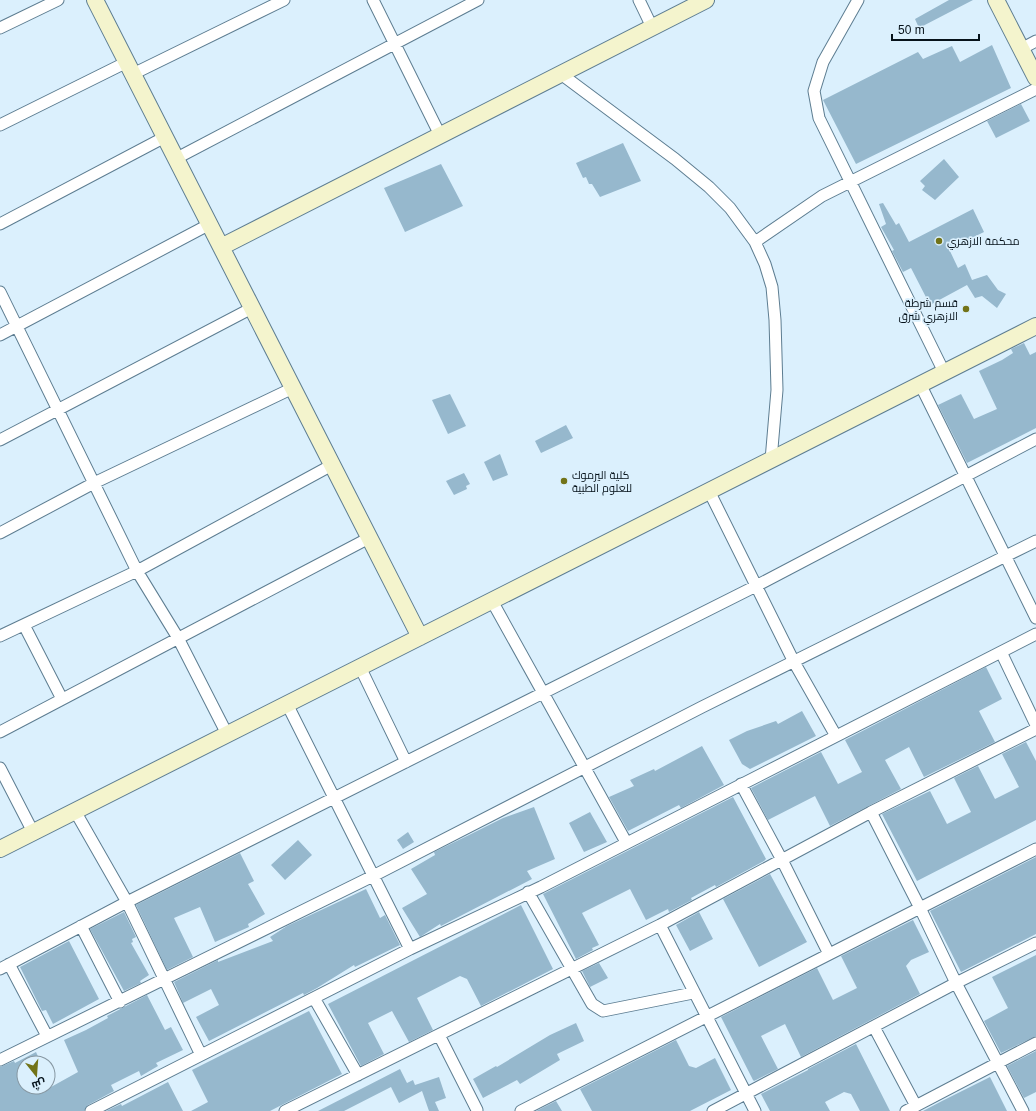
<svg xmlns="http://www.w3.org/2000/svg" width="1036" height="1111" font-family="Helvetica,Cairo,sans-serif">
<rect width="100%" height="100%" fill="#dbf0fd"/>
<path fill="#96b8cd" d="M 949,0 L 973,0 L 919,28 L 915,19 Z
M 992,45 L 1011,88 L 856,164 L 823,100 L 918,52 L 923,59 L 952,46 L 960,62 Z
M 1021,104 L 1030,121 L 996,138 L 987,121 Z
M 623,143 L 641,181 L 600,197 L 592,184 L 589,184 L 586,177 L 583,178 L 576,163 Z
M 944,159 L 959,177 L 935,200 L 922,190 L 925,186 L 920,181 Z
M 441,164 L 463,206 L 405,232 L 384,188 Z
M 883,203 L 896,225 L 899,223 L 909,242 L 973,209 L 984,232 L 949,249 L 958,268 L 965,264 L 972,280 L 987,275 L 998,290 L 1006,294 L 997,308 L 982,296 L 975,298 L 967,285 L 930,305 L 911,268 L 903,272 L 892,251 L 894,250 L 881,227 L 886,224 L 879,204 Z
M 1024,343 L 1030,355 L 1036,352 L 1036,428 L 967,463 L 938,405 L 961,394 L 974,419 L 997,409 L 979,371 L 1002,360 L 1013,353 L 1011,349 Z
M 450,394 L 466,426 L 448,434 L 432,400 Z
M 566,425 L 573,438 L 541,453 L 535,441 Z
M 500,454 L 508,475 L 493,481 L 484,462 Z
M 464,473 L 470,484 L 466,486 L 467,489 L 454,495 L 446,481 Z
M 986,667 L 1002,699 L 979,711 L 995,742 L 924,777 L 909,747 L 885,760 L 901,789 L 830,826 L 815,796 L 768,820 L 751,788 L 821,752 L 838,784 L 862,772 L 845,740 Z
M 802,711 L 816,736 L 750,769 L 742,764 L 729,740 L 747,731 L 776,721 L 778,724 Z
M 1026,742 L 1036,761 L 1036,820 L 917,881 L 882,814 L 930,791 L 947,824 L 971,812 L 954,778 L 978,766 L 995,799 L 1019,787 L 1002,754 Z
M 702,746 L 724,785 L 681,808 L 679,805 L 628,831 L 609,797 L 634,786 L 630,780 L 654,769 L 655,771 Z
M 733,797 L 766,859 L 764,861 L 716,887 L 715,885 L 691,898 L 692,900 L 669,912 L 668,909 L 646,920 L 630,889 L 582,913 L 599,945 L 592,948 L 593,950 L 576,959 L 543,894 Z
M 534,807 L 555,859 L 527,871 L 532,879 L 441,926 L 440,924 L 420,937 L 402,908 L 427,894 L 411,869 L 435,855 L 434,852 L 467,836 L 503,818 Z
M 590,812 L 607,842 L 584,852 L 569,823 Z
M 408,832 L 414,842 L 403,849 L 397,840 Z
M 298,840 L 312,855 L 285,880 L 271,865 Z
M 240,853 L 254,881 L 248,884 L 265,914 L 248,924 L 249,927 L 215,942 L 200,907 L 174,918 L 193,957 L 167,970 L 136,905 Z
M 1036,857 L 1036,934 L 961,972 L 930,911 Z
M 770,874 L 807,942 L 759,967 L 723,899 Z
M 366,889 L 380,918 L 385,915 L 400,945 L 355,967 L 354,965 L 317,988 L 304,995 L 303,993 L 209,1041 L 196,1017 L 219,1005 L 211,989 L 183,1003 L 174,982 L 218,960 L 218,962 L 273,941 L 270,937 L 287,926 Z
M 521,905 L 553,969 L 481,1006 L 467,979 L 460,976 L 417,998 L 433,1030 L 409,1042 L 392,1011 L 368,1023 L 384,1054 L 361,1066 L 328,1004 Z
M 124,912 L 136,937 L 132,939 L 133,942 L 131,943 L 149,975 L 140,981 L 141,983 L 124,991 L 90,929 Z
M 699,912 L 713,939 L 690,951 L 676,925 Z
M 913,920 L 929,952 L 911,960 L 906,966 L 920,994 L 801,1057 L 785,1024 L 761,1036 L 778,1069 L 754,1081 L 753,1080 L 721,1017 L 817,968 L 833,1000 L 857,988 L 841,956 Z
M 69,941 L 99,999 L 53,1024 L 46,1010 L 42,1011 L 20,967 Z
M 1036,955 L 1036,1036 L 1001,1053 L 984,1021 L 1008,1008 L 992,977 Z
M 599,963 L 608,978 L 590,987 L 582,971 Z
M 147,995 L 165,1030 L 171,1027 L 183,1050 L 156,1063 L 158,1066 L 141,1076 L 139,1071 L 111,1085 L 114,1091 L 88,1105 L 84,1111 L 0,1111 L 0,1067 L 14,1061 L 15,1063 L 36,1052 L 41,1063 L 24,1063 L 24,1087 L 51,1087 L 78,1072 L 64,1040 L 86,1030 L 108,1018 L 107,1016 Z
M 309,1011 L 342,1074 L 270,1111 L 191,1111 L 208,1102 L 192,1070 Z
M 576,1023 L 584,1041 L 557,1054 L 560,1060 L 520,1084 L 517,1080 L 483,1098 L 473,1079 L 496,1066 L 497,1067 L 550,1035 Z
M 676,1040 L 689,1066 L 696,1068 L 715,1058 L 731,1090 L 690,1111 L 592,1111 L 580,1089 Z
M 856,1044 L 890,1111 L 860,1111 L 851,1094 L 844,1092 L 825,1102 L 830,1111 L 770,1111 L 761,1094 L 808,1070 L 808,1069 Z
M 1036,1051 L 1036,1092 L 1024,1098 L 1007,1066 Z
M 400,1069 L 407,1083 L 413,1080 L 415,1085 L 439,1077 L 446,1098 L 435,1102 L 439,1111 L 429,1111 L 422,1091 L 399,1103 L 391,1087 L 344,1111 L 318,1111 Z
M 990,1077 L 1007,1111 L 923,1111 L 942,1101 Z
M 168,1082 L 183,1111 L 106,1111 L 121,1104 L 122,1106 Z
M 556,1101 L 562,1111 L 536,1111 Z"/>
<g fill="none" stroke-linecap="round" stroke-linejoin="round">
<defs>
<path id="street" d="M 373,0 L 440,135
M 639,0 L 652,27
M 858,0 L 823,62 L 814,91 L 819,118 L 944,372
M 0,28 L 58,0
M 1021,49 L 1036,41
M 133,74 L 284,0
M 561,74 L 675,159 L 709,187 L 730,208 L 755,242 L 765,264 L 772,287 L 775,320 L 777,390 L 771,460
M 0,125 L 127,62
M 177,158 L 478,0
M 0,224 L 165,137
M 755,242 L 822,196 L 1036,89
M 0,292 L 137,571 L 178,638 L 227,734
M 0,335 L 210,224
M 920,384 L 1036,618
M 0,440 L 252,308
M 709,491 L 794,662 L 836,736
M 0,533 L 94,483 L 293,388
M 492,601 L 626,842
M 24,625 L 62,699
M 0,636 L 137,571 L 332,465
M 1001,652 L 1036,725
M 360,667 L 406,762
M 287,704 L 410,949
M 0,732 L 369,538
M 0,768 L 33,832
M 741,784 L 782,860 L 829,954
M 75,811 L 127,902 L 201,1055
M 871,812 L 920,908 L 956,983 L 1023,1111
M 528,892 L 592,1004 L 603,1011 L 693,993
M 660,925 L 755,1111
M 81,926 L 120,1002
M 9,964 L 47,1036
M 0,969 L 127,902 L 756,586 L 1036,439
M 314,998 L 358,1075
M 874,1027 L 916,1106
M 439,1035 L 477,1110
M 0,1060 L 373,876 L 702,707 L 1036,541
M 91,1111 L 410,949 L 541,887 L 1036,634
M 285,1111 L 660,925 L 871,812 L 1036,729
M 521,1111 L 1036,849
M 713,1111 L 956,983 L 1036,943
M 906,1111 L 1036,1043"/>
<path id="secondary" d="M 95,0 L 420,637
M 996,0 L 1036,78
M 221,247 L 706,0
M 0,849 L 1036,326"/>
</defs>
<use href="#street" stroke="#5d7d91" stroke-width="13"/>
<use href="#secondary" stroke="#5d7d91" stroke-width="18"/>
<use href="#street" stroke="#fff" stroke-width="11"/>
<use href="#secondary" stroke="#f4f4cd" stroke-width="16"/>
</g>
<g fill="#727318" stroke="#dbf0fd" stroke-width="1.5">
<circle cx="939" cy="241" r="4"/>
<circle cx="966" cy="309" r="4"/>
<circle cx="564" cy="481" r="4"/>
</g>
<g text-anchor="middle" stroke-width="3.5" stroke-linejoin="round" paint-order="stroke">
<g font-size="11" fill="#06121a" stroke="#dbf0fd" text-anchor="start">
<text x="947" y="245">محكمة الازهري</text>
<text x="958" y="307" text-anchor="end">قسم شرطة<tspan x="958" dy="13">الازهري شرق</tspan></text>
<text x="572" y="479">كلية اليرموك<tspan x="572" dy="13">للعلوم الطبية</tspan></text>
</g>
</g>
<g transform="translate(36 1075) rotate(163)"><circle r="19" fill="#dbf0fd" stroke="#8697a2"/>
<path d="M0-3L7 15L0 10L-7 15Z" fill="#727318"/>
<text y="-6" font-size="11" font-weight="bold" text-anchor="middle" fill="#06121a">ش</text>
</g>
<path d="M892 34v6h87v-6" fill="none" stroke="#06121a" stroke-width="2"/>
<text x="898" y="34" font-size="12" fill="#06121a" stroke="#dbf0fd" stroke-width="3" paint-order="stroke">50 m</text>
</svg>
